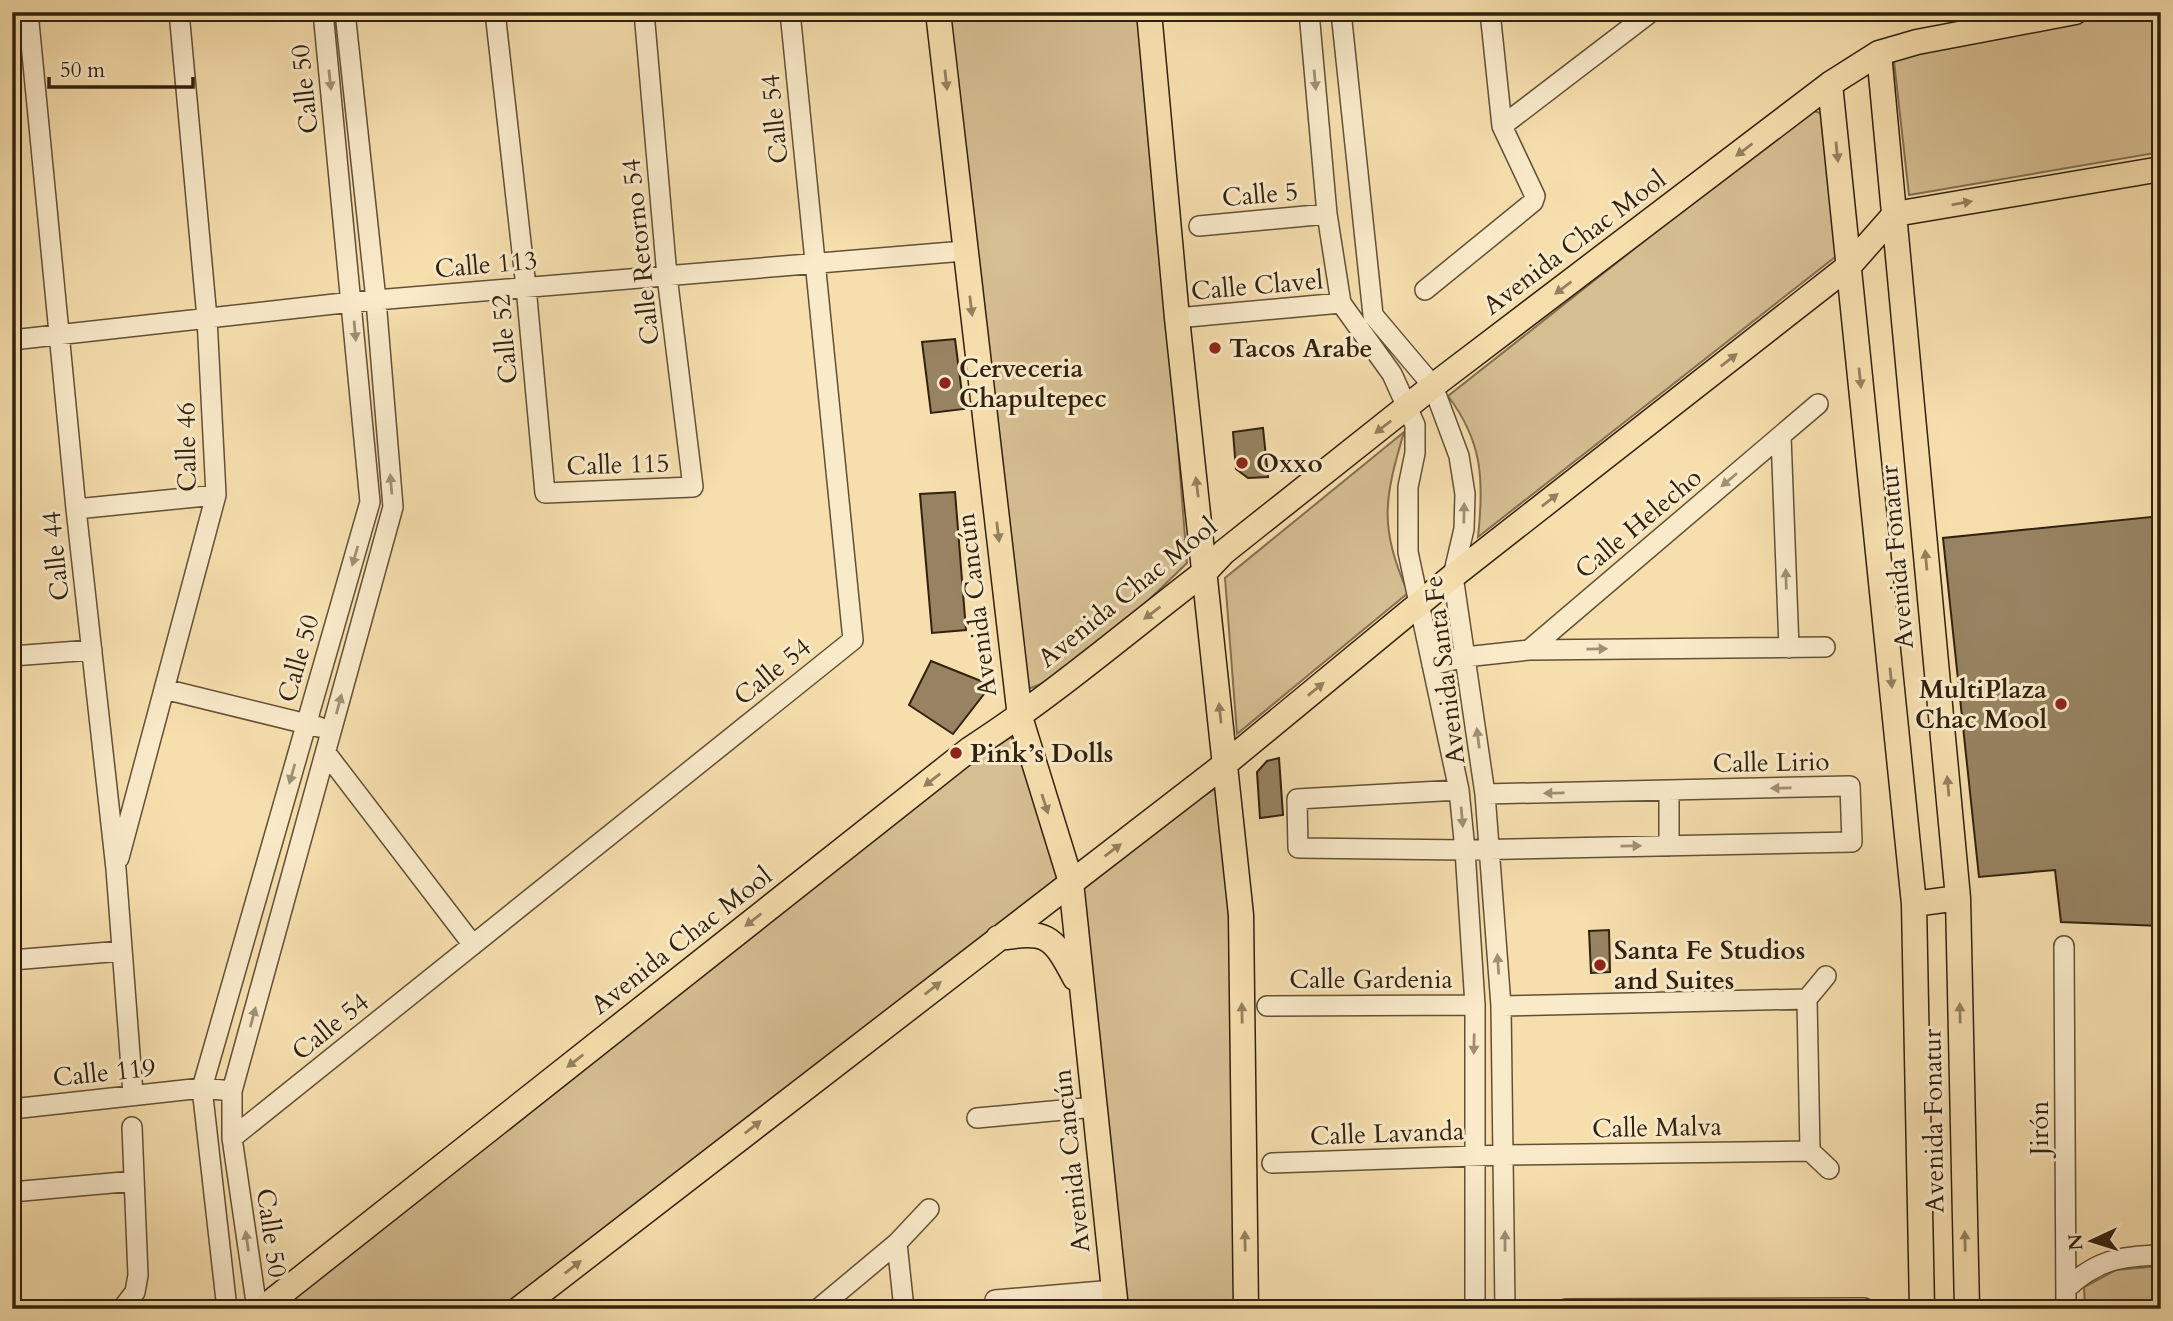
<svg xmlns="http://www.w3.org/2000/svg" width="2173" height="1321" font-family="Cardo,serif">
<rect width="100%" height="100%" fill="#f6dead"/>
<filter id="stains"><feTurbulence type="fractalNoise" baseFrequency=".00286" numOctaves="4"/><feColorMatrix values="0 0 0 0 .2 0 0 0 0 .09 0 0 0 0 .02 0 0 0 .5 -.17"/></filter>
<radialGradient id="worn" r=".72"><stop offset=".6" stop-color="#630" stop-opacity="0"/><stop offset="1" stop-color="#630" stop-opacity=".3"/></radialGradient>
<path fill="#d5be92" stroke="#837050" stroke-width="2" d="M 950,12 L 1144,12 L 1187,563 L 1075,671 L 1028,689 Z
M 2161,13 L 2161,152 L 1909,195 L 1894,61 L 1921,52 L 2107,15 Z
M 1810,110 L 1824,114 L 1839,254 L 1478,537 C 1484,481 1483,442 1448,396 Z
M 1404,432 C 1384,500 1379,526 1408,593 L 1237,734 L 1225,578 Z
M 1009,734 L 1038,782 L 1062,879 L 517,1309 L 261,1309 Z
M 1215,789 L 1242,1005 L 1246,1309 L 1116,1309 L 1079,884 L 1112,851 Z
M 2161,1266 L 2161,1309 L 2085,1309 L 2084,1287 L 2116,1270 Z"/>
<path fill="#978361" stroke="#31210e" stroke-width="2" d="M 955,339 L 964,409 L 931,413 L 922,342 Z
M 1263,428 L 1268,477 L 1248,478 L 1236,469 L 1233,432 Z
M 955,492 L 966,630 L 932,633 L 920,494 Z
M 2161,516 L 2161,926 L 2061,922 L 2055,870 L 1979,877 L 1943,538 Z
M 931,661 L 991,685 L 953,734 L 909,705 Z
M 1279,758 L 1283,815 L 1260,818 L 1257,772 L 1267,761 Z
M 1609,930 L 1610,972 L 1591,973 L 1589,931 Z"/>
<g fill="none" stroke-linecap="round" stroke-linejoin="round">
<defs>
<path id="minor" d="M 28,12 L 76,509 L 116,869 L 133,1094
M 495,12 L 526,287 L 545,493 L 693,487 L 667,276 L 644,12
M 1309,12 L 1327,214 L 1341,303 L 1392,374 L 1415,425 L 1415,453 L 1408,487 L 1408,552 L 1459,790 L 1465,850 L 1475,1005 L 1475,1309
M 1341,12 L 1373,315 L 1433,386 L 1459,456 L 1465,494 L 1464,529 L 1453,576 L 1485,794 L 1501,1006 L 1505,1309
M 1502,126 L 1651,12
M 1199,226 L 1327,214
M 1425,290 L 1533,202 L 1535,196 L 1502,126 L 1490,12
M 1177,318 L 1341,303
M 12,340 L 352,302 L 964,251
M 1781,436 L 1789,648
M 76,509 L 216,495
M 1529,650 L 1818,404
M 12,656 L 92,650
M 1432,665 L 1465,657 L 1529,650 L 1825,647
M 164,689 L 319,727
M 326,753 L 473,945
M 1459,790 L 1297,799 L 1298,848 L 1465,850 L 1852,842 L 1850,786 L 1485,794
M 1669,790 L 1669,846
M 119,858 L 216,495 L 207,318 L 179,12
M 2064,946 L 2066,1309
M 12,960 L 122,951
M 1826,976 L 1807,999 L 1810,1151 L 1829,1169
M 1267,1006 L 1475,1005
M 1501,1006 L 1807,999
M 12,1109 L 202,1088 L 232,1091
M 977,1118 L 1095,1107
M 232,1138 L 853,640 L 790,12
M 1272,1163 L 1504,1155 L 1810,1151
M 12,1192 L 134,1181
M 897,1243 L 904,1309
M 2067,1288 C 2097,1260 2120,1256 2161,1255
M 995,1300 L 1114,1290
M 122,1309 L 135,1292 L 138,1275 L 132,1127
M 227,1309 L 202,1088 L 370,502 L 323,12
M 257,1309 L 232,1138 L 232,1091 L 393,507 L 376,300 L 345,12
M 818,1309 L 897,1243 L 929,1209
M 1566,1309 L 1864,1308"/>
<path id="major" d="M 938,12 L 1020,717 L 1071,882 L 1116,1309
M 1149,12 L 1177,318 L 1241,915 L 1246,1309
M 1879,53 L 1958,898 L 1967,1309
M 1830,84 L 1914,904 L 1922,1309
M 1914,904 L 1958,898
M 998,938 C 1047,931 1052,934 1075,978
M 262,1309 L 970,749 C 1051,697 1129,630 1206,571 L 1224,552 L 1433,386 L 1830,84 L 1879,53 L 1917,42 L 2075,12
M 519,1309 L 1225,764 L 1453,576 L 1849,266 L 1895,214 L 2161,169"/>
</defs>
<use href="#minor" stroke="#625036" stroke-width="22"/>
<use href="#major" stroke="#31210e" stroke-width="27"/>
<use href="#minor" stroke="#f9eaca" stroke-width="19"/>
<use href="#major" stroke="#f6dead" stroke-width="24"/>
</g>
<defs><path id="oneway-solid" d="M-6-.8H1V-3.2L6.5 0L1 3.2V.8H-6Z" transform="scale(1.75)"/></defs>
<g fill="#9f9075">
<use href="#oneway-solid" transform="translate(330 80) rotate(84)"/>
<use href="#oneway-solid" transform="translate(1315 80) rotate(85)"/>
<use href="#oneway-solid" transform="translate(355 331) rotate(85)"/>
<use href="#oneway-solid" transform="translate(1729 480) rotate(140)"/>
<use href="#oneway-solid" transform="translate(391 484) rotate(-95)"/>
<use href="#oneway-solid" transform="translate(1464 513) rotate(-89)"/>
<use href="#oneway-solid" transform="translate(355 556) rotate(106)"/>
<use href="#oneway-solid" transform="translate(1786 579) rotate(-92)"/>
<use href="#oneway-solid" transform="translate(1597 649) rotate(-1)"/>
<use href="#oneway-solid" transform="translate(339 704) rotate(-75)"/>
<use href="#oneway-solid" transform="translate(1478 738) rotate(-97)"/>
<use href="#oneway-solid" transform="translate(292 774) rotate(106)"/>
<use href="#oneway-solid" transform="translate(1781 788) rotate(179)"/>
<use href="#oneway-solid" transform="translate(1554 793) rotate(179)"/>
<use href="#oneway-solid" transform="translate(1462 817) rotate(85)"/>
<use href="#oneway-solid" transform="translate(1631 846) rotate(-1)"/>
<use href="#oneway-solid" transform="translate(1498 964) rotate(-94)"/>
<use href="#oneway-solid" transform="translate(253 1017) rotate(-75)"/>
<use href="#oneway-solid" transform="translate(1474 1044) rotate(91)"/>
<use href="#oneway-solid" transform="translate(247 1241) rotate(-98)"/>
<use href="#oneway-solid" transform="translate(1505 1241) rotate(-90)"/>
</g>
<g fill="#94805e">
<use href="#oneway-solid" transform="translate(946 80) rotate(84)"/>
<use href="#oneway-solid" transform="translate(1744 150) rotate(143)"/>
<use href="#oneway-solid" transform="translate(1837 152) rotate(84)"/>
<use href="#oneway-solid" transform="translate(1962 203) rotate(-10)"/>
<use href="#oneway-solid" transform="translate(1563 288) rotate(143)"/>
<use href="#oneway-solid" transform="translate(971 306) rotate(83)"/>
<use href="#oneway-solid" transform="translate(1729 360) rotate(-38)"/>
<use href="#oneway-solid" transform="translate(1860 378) rotate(84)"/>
<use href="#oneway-solid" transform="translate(1383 427) rotate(142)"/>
<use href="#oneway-solid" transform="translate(1197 487) rotate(-97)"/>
<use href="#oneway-solid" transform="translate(1550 500) rotate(-38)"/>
<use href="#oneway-solid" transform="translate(998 532) rotate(83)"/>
<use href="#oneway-solid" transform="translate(1926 560) rotate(-95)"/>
<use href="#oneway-solid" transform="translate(1152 613) rotate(143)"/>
<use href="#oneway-solid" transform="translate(1891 678) rotate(84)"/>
<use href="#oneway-solid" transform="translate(1316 689) rotate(-39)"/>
<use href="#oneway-solid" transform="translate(1220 713) rotate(-96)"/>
<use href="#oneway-solid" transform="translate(932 780) rotate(142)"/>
<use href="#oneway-solid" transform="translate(1948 786) rotate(-95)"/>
<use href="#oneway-solid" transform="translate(1045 804) rotate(72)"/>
<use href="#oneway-solid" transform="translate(1113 850) rotate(-37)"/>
<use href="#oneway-solid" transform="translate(753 920) rotate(142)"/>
<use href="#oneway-solid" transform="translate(933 988) rotate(-38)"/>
<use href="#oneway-solid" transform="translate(1242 1013) rotate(-91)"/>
<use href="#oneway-solid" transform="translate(1960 1013) rotate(-91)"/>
<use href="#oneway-solid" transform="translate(575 1061) rotate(142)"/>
<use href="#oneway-solid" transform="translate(753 1127) rotate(-38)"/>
<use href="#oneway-solid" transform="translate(1245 1241) rotate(-91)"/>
<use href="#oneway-solid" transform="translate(1965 1241) rotate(-91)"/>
<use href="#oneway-solid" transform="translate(573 1267) rotate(-38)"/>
</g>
<g fill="#8f2418" stroke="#f9eaca" stroke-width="2.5">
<circle cx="1215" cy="348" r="7"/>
<circle cx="945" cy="383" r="7"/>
<circle cx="1242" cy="463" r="7"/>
<circle cx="2061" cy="704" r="7"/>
<circle cx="956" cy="753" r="7"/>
<circle cx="1600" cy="965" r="7"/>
</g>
<g text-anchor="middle" stroke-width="6" stroke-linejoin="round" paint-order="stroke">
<g font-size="26" fill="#31210e" stroke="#f9eaca">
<text transform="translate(304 89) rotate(-96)" y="9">Calle 50</text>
<text transform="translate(774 119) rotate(-96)" y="9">Calle 54</text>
<text transform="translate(1260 194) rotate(-5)" y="9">Calle 5</text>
<text transform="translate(1574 242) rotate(-37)" y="9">Avenida Chac Mool</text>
<text transform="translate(640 252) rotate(-96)" y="9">Calle Retorno 54</text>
<text transform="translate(486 264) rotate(-5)" y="9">Calle 113</text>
<text transform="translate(1257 285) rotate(-5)" y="9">Calle Clavel</text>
<text transform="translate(504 339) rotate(-95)" y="9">Calle 52</text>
<text transform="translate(186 447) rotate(-91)" y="9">Calle 46</text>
<text transform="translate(618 464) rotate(-2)" y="9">Calle 115</text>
<text transform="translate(1638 523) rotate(-40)" y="9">Calle Helecho</text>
<text transform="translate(55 556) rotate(-96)" y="9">Calle 44</text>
<text transform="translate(1896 557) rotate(-95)" y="9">Avenida Fonatur</text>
<text transform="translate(1127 592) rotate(-39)" y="9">Avenida Chac Mool</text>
<text transform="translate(976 605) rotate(-97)" y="9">Avenida Cancún</text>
<text transform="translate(298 658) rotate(-74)" y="9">Calle 50</text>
<text transform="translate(1444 670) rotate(-97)" y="9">Avenida Santa Fe</text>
<text transform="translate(772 671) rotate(-39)" y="9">Calle 54</text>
<text transform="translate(1771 762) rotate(-1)" y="9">Calle Lirio</text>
<text transform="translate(681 940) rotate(-38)" y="9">Avenida Chac Mool</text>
<text x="1371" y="988">Calle Gardenia</text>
<text transform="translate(330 1026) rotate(-39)" y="9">Calle 54</text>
<text transform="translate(104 1072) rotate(-6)" y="9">Calle 119</text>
<text transform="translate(1933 1121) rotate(-91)" y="9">Avenida Fonatur</text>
<text transform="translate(1657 1127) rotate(-1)" y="9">Calle Malva</text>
<text transform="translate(2039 1128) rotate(-90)" y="9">Jirón</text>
<text transform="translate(1387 1133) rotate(-2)" y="9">Calle Lavanda</text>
<text transform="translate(1071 1161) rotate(-96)" y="9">Avenida Cancún</text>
<text transform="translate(272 1233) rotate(82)" y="9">Calle 50</text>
</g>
<g font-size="26" font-weight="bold" fill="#31210e" stroke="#f9eaca" text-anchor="start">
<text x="1229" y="357">Tacos Arabe</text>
<text x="959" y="377">Cerveceria<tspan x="959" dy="30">Chapultepec</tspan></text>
<text x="1256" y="472">Oxxo</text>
<text x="2047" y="698" text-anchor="end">MultiPlaza<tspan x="2047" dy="30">Chac Mool</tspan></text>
<text x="970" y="762">Pink’s Dolls</text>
<text x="1614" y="959">Santa Fe Studios<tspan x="1614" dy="30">and Suites</tspan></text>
</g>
</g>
<rect width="2173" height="1321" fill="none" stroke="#f6dead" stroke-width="42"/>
<rect x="14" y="14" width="2145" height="1293" fill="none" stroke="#31210e" stroke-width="3.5"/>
<rect x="21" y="21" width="2131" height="1279" fill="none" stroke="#31210e" stroke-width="2"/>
<g transform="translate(2092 1241) rotate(266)" stroke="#f9eaca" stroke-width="5" paint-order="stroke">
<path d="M0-5L12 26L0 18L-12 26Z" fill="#31210e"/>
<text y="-10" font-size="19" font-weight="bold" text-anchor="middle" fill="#31210e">N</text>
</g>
<path d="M49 77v10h144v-10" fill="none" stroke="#31210e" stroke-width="3.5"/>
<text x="60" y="77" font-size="21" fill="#31210e" stroke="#f9eaca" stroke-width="5" paint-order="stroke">50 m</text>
<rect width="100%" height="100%" filter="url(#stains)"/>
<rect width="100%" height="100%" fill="url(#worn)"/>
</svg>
